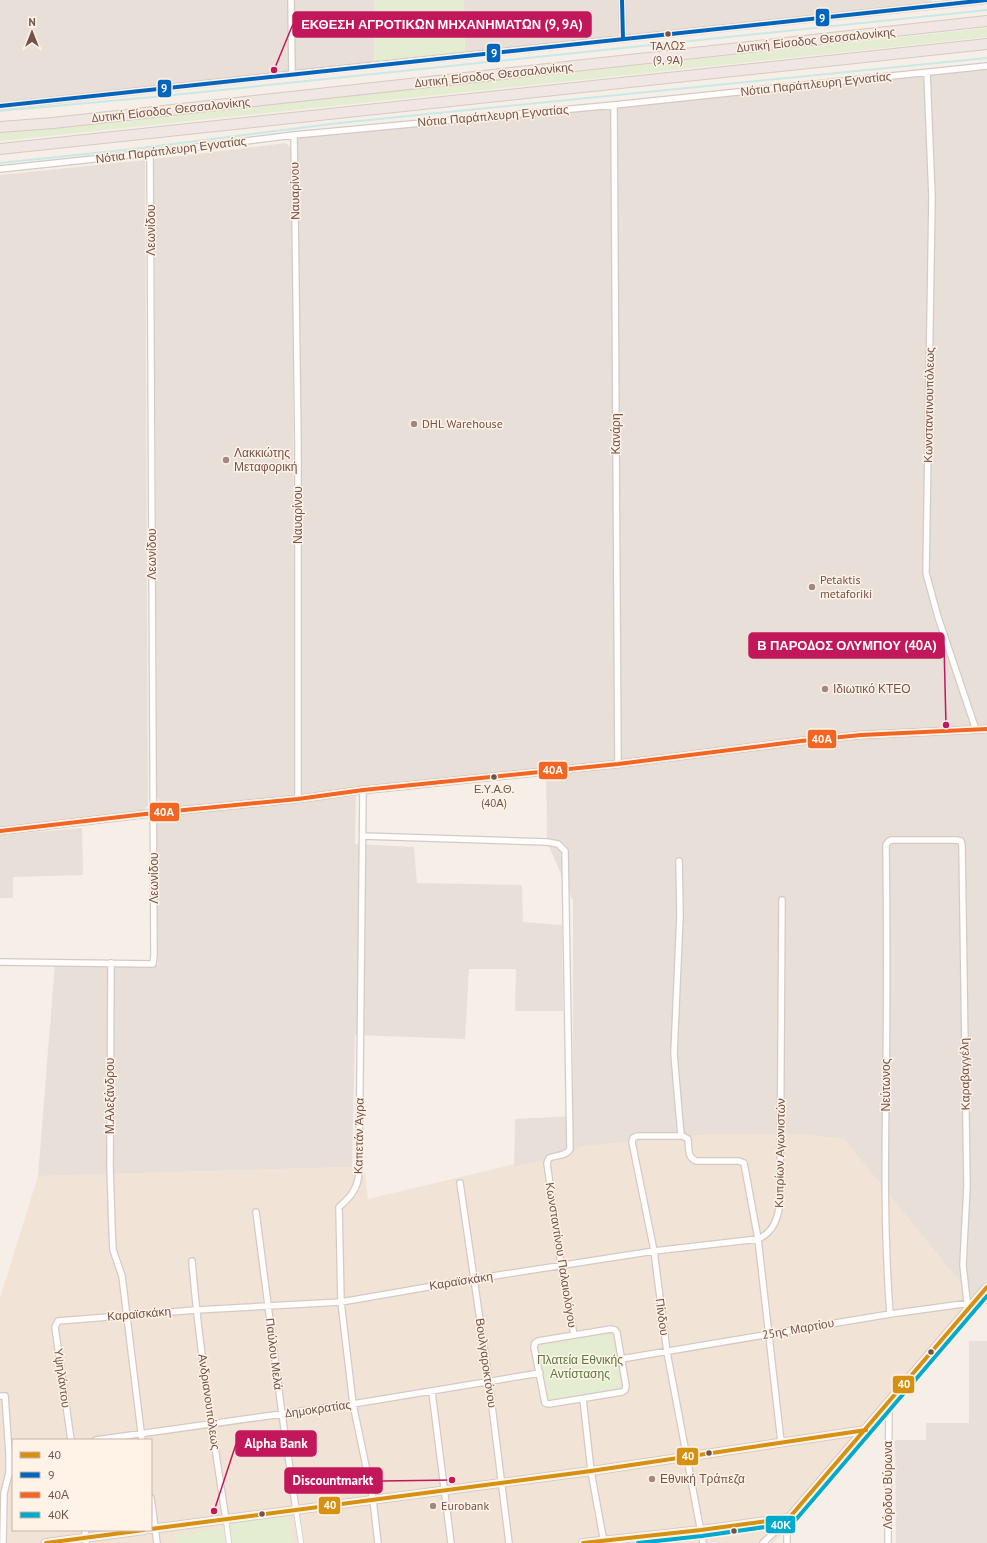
<svg xmlns="http://www.w3.org/2000/svg" width="987" height="1543" font-family="'PT Sans',sans-serif">
<rect width="100%" height="100%" fill="#f6efe7"/>
<path fill="#f2e3d7" fill-rule="evenodd" d="M 715,1134 L 798,1134 L 844,1139 L 973,1298 L 789,1513 L 782,1535 L 773,1543 L 0,1543 L 0,1298 L 38,1176 L 352,1167 L 365,1172 L 368,1199 L 519,1163 L 570,1154 L 576,1149 L 584,1146 ZM 13,1440 L 151,1440 L 151,1530 L 13,1530 Z"/>
<path fill="#e9dfd9" d="M 0,0 L 374,0 L 374,63 L 0,102 Z
M 464,0 L 932,0 L 932,4 L 465,53 Z
M 987,66 L 987,1280 L 973,1298 L 844,1139 L 798,1134 L 715,1134 L 584,1146 L 576,1149 L 570,1154 L 514,1167 L 515,1119 L 573,1116 L 573,901 L 547,842 L 546,773 L 912,733 L 861,735 L 298,799 L 294,135 Z
M 286,143 L 292,149 L 295,795 L 291,798 L 169,809 L 163,806 L 157,797 L 154,161 L 155,159 Z
M 145,160 L 148,805 L 145,809 L 140,812 L 0,827 L 0,175 Z
M 356,796 L 355,844 L 414,847 L 417,883 L 522,885 L 523,922 L 562,925 L 563,1011 L 515,1011 L 516,969 L 469,969 L 465,1039 L 355,1035 L 352,1167 L 38,1176 L 55,963 L 158,965 L 156,817 Z
M 82,828 L 83,875 L 13,877 L 13,898 L 0,898 L 0,835 Z
M 969,1341 L 987,1341 L 987,1543 L 896,1543 L 895,1440 L 926,1440 L 926,1423 L 969,1423 Z"/>
<path fill="#e4ecd2" d="M 374,0 L 464,0 L 465,53 L 374,63 Z
M 987,28 L 987,37 L 0,141 L 0,133 Z
M 611,1333 L 621,1388 L 548,1400 L 539,1346 Z
M 287,1512 L 293,1543 L 176,1543 L 175,1534 L 223,1528 L 229,1521 Z"/>
<g fill="none" stroke-linecap="round" stroke-linejoin="round">
<path stroke="#c9e8e6" stroke-width="2" d="M 0,111 L 164,96 L 987,10
M 0,163 L 133,149 L 339,123 L 987,58"/>
<defs>
<path id="pedestrian" d="M 296,1510 L 301,1543
M 226,1520 L 229,1543"/>
<path id="minor" d="M 291,0 L 292,74
M 622,0 L 623,39
M 927,73 L 932,197 L 926,573 L 938,617 L 976,730
M 614,105 L 618,764
M 0,106 L 292,74 L 987,0
M 294,135 L 298,444 L 298,799
M 0,169 L 150,153 L 294,135 L 614,105 L 987,66
M 363,790 L 359,1172 C 358,1188 351,1197 339,1207 L 341,1302 L 353,1404 L 373,1500 L 378,1543
M 363,836 L 547,842 L 558,844 L 565,851 L 570,1149 C 567,1156 556,1155 549,1158 L 547,1163 L 561,1265 L 574,1335
M 679,861 L 680,915 L 674,1054 L 681,1136
M 0,962 L 153,964 L 154,955 L 150,153
M 111,963 L 110,1166 L 112,1229 L 113,1250 L 122,1276 L 142,1440
M 460,1183 L 489,1382 L 509,1543
M 256,1212 L 282,1414 L 296,1510
M 192,1261 C 199,1348 213,1434 226,1520
M 981,1294 L 987,1300
M 890,1314 C 884,1236 885,1159 886,1081 C 887,1003 887,924 886,845 L 888,842 L 891,840 L 956,840 L 961,841 L 962,845 L 967,1186 L 963,1265 L 968,1311
M 611,1329 L 615,1330 L 617,1333 L 626,1386 L 625,1390 L 622,1392 L 549,1404 L 545,1403 L 534,1347 L 535,1343 L 538,1341 Z
M 621,1359 L 890,1314 L 970,1303
M 432,1392 L 451,1543
M 0,1396 L 5,1396 L 9,1453 L 9,1473 L 4,1493 L 3,1543
M 583,1399 L 591,1471 L 604,1543
M 71,1440 L 55,1327 L 58,1321 L 196,1310 L 341,1302 L 474,1279 L 654,1251 L 758,1239 L 744,1163 L 739,1161 L 696,1161 C 687,1157 689,1148 688,1139 L 683,1136 L 637,1136 L 633,1138 L 632,1142 L 654,1251 L 667,1352 L 703,1543
M 96,1440 L 353,1404 L 540,1373
M 781,1442 L 758,1239 C 774,1232 778,1218 780,1202 L 782,900
M 151,1498 L 157,1543
M 85,1530 L 86,1543
M 763,1543 L 789,1518
M 787,1543 L 787,1520
M 888,1543 L 889,1403"/>
<path id="tertiary" d="M 0,831 L 154,813 L 298,799 L 363,790 L 618,764 L 801,741 L 861,735 L 987,729"/>
<path id="secondary" d="M 151,1529 L 591,1471 L 866,1430
M 46,1543 L 144,1530
M 583,1543 L 701,1530 L 789,1518 L 987,1287"/>
<path id="motorway" d="M 0,127 L 53,123 L 987,21
M 0,149 L 987,44"/>
</defs>
<use href="#pedestrian" stroke="#d4cac5" stroke-width="6"/>
<use href="#minor" stroke="#d4cac5" stroke-width="8"/>
<use href="#tertiary" stroke="#d4cac5" stroke-width="9"/>
<use href="#secondary" stroke="#d5cac4" stroke-width="10"/>
<use href="#motorway" stroke="#d5cac4" stroke-width="12"/>
<use href="#pedestrian" stroke="#fefdfb" stroke-width="4.5"/>
<use href="#minor" stroke="#fefdfb" stroke-width="5.5"/>
<use href="#tertiary" stroke="#fefdfb" stroke-width="7"/>
<use href="#secondary" stroke="#fefdfb" stroke-width="8"/>
<use href="#motorway" stroke="#f0e6e3" stroke-width="10"/>
<defs>
<path id="bus-1" d="M 151,1529 L 591,1471 L 866,1430
M 46,1543 L 144,1530
M 583,1543 L 701,1530 L 789,1518 L 987,1287"/>
<path id="bus-2" d="M 622,0 L 623,39
M 0,106 L 987,0"/>
<path id="bus-3" d="M 0,831 L 154,813 L 298,799 L 363,790 L 618,764 L 801,741 L 861,735 L 987,729"/>
<path id="bus-4" d="M 638,1543 L 702,1536 L 793,1523 L 987,1296"/>
</defs>
<use href="#bus-1" stroke="#fff3e8" stroke-width="7"/>
<use href="#bus-2" stroke="#fff3e8" stroke-width="7"/>
<use href="#bus-3" stroke="#fff3e8" stroke-width="7"/>
<use href="#bus-4" stroke="#fff3e8" stroke-width="7"/>
<use href="#bus-1" stroke="#d69112" stroke-width="4"/>
<use href="#bus-2" stroke="#0065bd" stroke-width="4"/>
<use href="#bus-3" stroke="#f26522" stroke-width="4"/>
<use href="#bus-4" stroke="#00a9ce" stroke-width="4"/>
</g>
<g fill="#745248" stroke="#fff3e8" stroke-width="1.5">
<circle cx="668" cy="34" r="3.5"/>
<circle cx="494" cy="777" r="3.5"/>
<circle cx="931" cy="1352" r="3.5"/>
<circle cx="709" cy="1453" r="3.5"/>
<circle cx="262" cy="1514" r="3.5"/>
<circle cx="734" cy="1531" r="3.5"/>
</g>
<g fill="#a28980" stroke="#fff3e8" stroke-width="1.5">
<circle cx="414" cy="424" r="4"/>
<circle cx="226" cy="460" r="4"/>
<circle cx="812" cy="587" r="4"/>
<circle cx="825" cy="689" r="4"/>
<circle cx="652" cy="1479" r="4"/>
<circle cx="433" cy="1506" r="4"/>
</g>
<g text-anchor="middle" stroke-width="3" stroke-linejoin="round" paint-order="stroke">
<g font-size="11" fill="#745248" stroke="#fff3e8">
<text x="668" y="50">ΤΑΛΩΣ<tspan x="668" dy="14">(9, 9Α)</tspan></text>
<text x="494" y="793">Ε.Υ.Α.Θ.<tspan x="494" dy="14">(40Α)</tspan></text>
</g>
<g font-size="12" fill="#745248" stroke="#fff3e8">
<text transform="translate(816 40) rotate(-6)" y="4">Δυτική Είσοδος Θεσσαλονίκης</text>
<text transform="translate(494 75) rotate(-6)" y="4">Δυτική Είσοδος Θεσσαλονίκης</text>
<text transform="translate(816 84) rotate(-6)" y="4">Νότια Παράπλευρη Εγνατίας</text>
<text transform="translate(171 110) rotate(-6)" y="4">Δυτική Είσοδος Θεσσαλονίκης</text>
<text transform="translate(493 116) rotate(-5)" y="4">Νότια Παράπλευρη Εγνατίας</text>
<text transform="translate(171 150) rotate(-7)" y="4">Νότια Παράπλευρη Εγνατίας</text>
<text transform="translate(295 191) rotate(-91)" y="4">Ναυαρίνου</text>
<text transform="translate(151 230) rotate(-90)" y="4">Λεωνίδου</text>
<text transform="translate(929 405) rotate(-89)" y="4">Κωνσταντινουπόλεως</text>
<text transform="translate(616 434) rotate(-90)" y="4">Κανάρη</text>
<text transform="translate(298 515) rotate(-90)" y="4">Ναυαρίνου</text>
<text transform="translate(152 554) rotate(-90)" y="4">Λεωνίδου</text>
<text transform="translate(154 878) rotate(-90)" y="4">Λεωνίδου</text>
<text transform="translate(965 1074) rotate(-91)" y="4">Καραβαγγέλη</text>
<text transform="translate(886 1085) rotate(-90)" y="4">Νεύτωνος</text>
<text transform="translate(110 1096) rotate(-90)" y="4">Μ.Αλεξάνδρου</text>
<text transform="translate(359 1136) rotate(-89)" y="4">Καπετάν Άγρα</text>
<text transform="translate(780 1153) rotate(-89)" y="4">Κυπρίων Αγωνιστών</text>
<text transform="translate(561 1255) rotate(81)" y="4">Κωνσταντίνου Παλαιολόγου</text>
<text transform="translate(461 1281) rotate(-9)" y="4">Καραϊσκάκη</text>
<text transform="translate(139 1314) rotate(-5)" y="4">Καραϊσκάκη</text>
<text transform="translate(662 1317) rotate(82)" y="4">Πίνδου</text>
<text transform="translate(798 1329) rotate(-10)" y="4">25ης Μαρτίου</text>
<text transform="translate(274 1354) rotate(83)" y="4">Παύλου Μελά</text>
<text transform="translate(486 1363) rotate(82)" y="4">Βουλγαροκτόνου</text>
<text transform="translate(62 1378) rotate(82)" y="4">Υψηλάντου</text>
<text transform="translate(209 1402) rotate(82)" y="4">Ανδριανουπόλεως</text>
<text transform="translate(318 1409) rotate(-8)" y="4">Δημοκρατίας</text>
<text transform="translate(888 1485) rotate(-90)" y="4">Λόρδου Βύρωνα</text>
</g>
<g font-size="12" fill="#745248" stroke="#fff3e8" text-anchor="start">
<text x="422" y="428">DHL Warehouse</text>
<text x="234" y="457">Λακκιώτης<tspan x="234" dy="14">Μεταφορική</tspan></text>
<text x="820" y="584">Petaktis<tspan x="820" dy="14">metaforiki</tspan></text>
<text x="833" y="693">Ιδιωτικό ΚΤΕΟ</text>
<text x="660" y="1483">Εθνική Τράπεζα</text>
<text x="441" y="1510">Eurobank</text>
</g>
<g font-size="12" fill="#587a40" stroke="#fff3e8">
<text x="580" y="1364">Πλατεία Εθνικής<tspan x="580" dy="14">Αντίστασης</tspan></text>
</g>
</g>
<path fill="none" stroke="#c2185b" stroke-width="1.5" d="M274 70L293 24M946 725L944 645M214 1511L236 1444M452 1480L382 1481"/>
<g fill="#c2185b" stroke="#fff3e8" stroke-width="1.5">
<circle cx="274" cy="70" r="4"/>
<circle cx="946" cy="725" r="4"/>
<circle cx="214" cy="1511" r="4"/>
<circle cx="452" cy="1480" r="4"/>
</g>
<g fill="#c2185b" stroke="#c2185b" stroke-width="1.5">
<rect x="293" y="12" width="298" height="25" rx="4"/>
<rect x="749" y="633" width="195" height="25" rx="4"/>
<rect x="236" y="1431" width="80" height="25" rx="4"/>
<rect x="285" y="1468" width="97" height="25" rx="4"/>
</g>
<g font-size="13" text-anchor="middle" font-weight="bold" fill="#fff">
<text x="442" y="29">ΕΚΘΕΣΗ ΑΓΡΟΤΙΚΩΝ ΜΗΧΑΝΗΜΑΤΩΝ (9, 9Α)</text>
<text x="847" y="650">Β ΠΑΡΟΔΟΣ ΟΛΥΜΠΟΥ (40Α)</text>
<text x="276" y="1448">Alpha Bank</text>
<text x="333" y="1485">Discountmarkt</text>
</g>
<g stroke="#fff3e8" stroke-width="1.5">
<rect x="815" y="8" width="15" height="19" rx="4" fill="#0065bd"/>
<rect x="486" y="43" width="15" height="20" rx="4" fill="#0065bd"/>
<rect x="157" y="79" width="15" height="19" rx="4" fill="#0065bd"/>
<rect x="807" y="729" width="30" height="20" rx="4" fill="#f26522"/>
<rect x="538" y="761" width="30" height="19" rx="4" fill="#f26522"/>
<rect x="149" y="802" width="31" height="20" rx="4" fill="#f26522"/>
<rect x="892" y="1375" width="23" height="19" rx="4" fill="#d69112"/>
<rect x="676" y="1447" width="23" height="19" rx="4" fill="#d69112"/>
<rect x="318" y="1496" width="23" height="19" rx="4" fill="#d69112"/>
<rect x="765" y="1515" width="31" height="19" rx="4" fill="#00a9ce"/>
</g>
<g font-size="11" text-anchor="middle" font-weight="bold" fill="#fff">
<text x="822" y="22">9</text>
<text x="494" y="57">9</text>
<text x="164" y="92">9</text>
<text x="822" y="743">40Α</text>
<text x="553" y="774">40Α</text>
<text x="164" y="816">40Α</text>
<text x="904" y="1388">40</text>
<text x="688" y="1460">40</text>
<text x="330" y="1509">40</text>
<text x="781" y="1529">40Κ</text>
</g>
<rect x="12" y="1439" width="140" height="92" fill="#fff3e8" stroke="#c7b3a8"/>
<rect x="20" y="1452" width="20" height="6" fill="#d69112" stroke="#c7b3a8"/>
<text x="48" y="1459" font-size="12" fill="#745248">40</text>
<rect x="20" y="1472" width="20" height="6" fill="#0065bd" stroke="#c7b3a8"/>
<text x="48" y="1479" font-size="12" fill="#745248">9</text>
<rect x="20" y="1492" width="20" height="6" fill="#f26522" stroke="#c7b3a8"/>
<text x="48" y="1499" font-size="12" fill="#745248">40Α</text>
<rect x="20" y="1512" width="20" height="6" fill="#00a9ce" stroke="#c7b3a8"/>
<text x="48" y="1519" font-size="12" fill="#745248">40Κ</text>
<g transform="translate(32 32)" stroke="#fff3e8" stroke-width="3" paint-order="stroke">
<path d="M0-3L7 15L0 10L-7 15Z" fill="#745248"/>
<text y="-6" font-size="11" font-weight="bold" text-anchor="middle" fill="#745248">N</text>
</g>
</svg>
